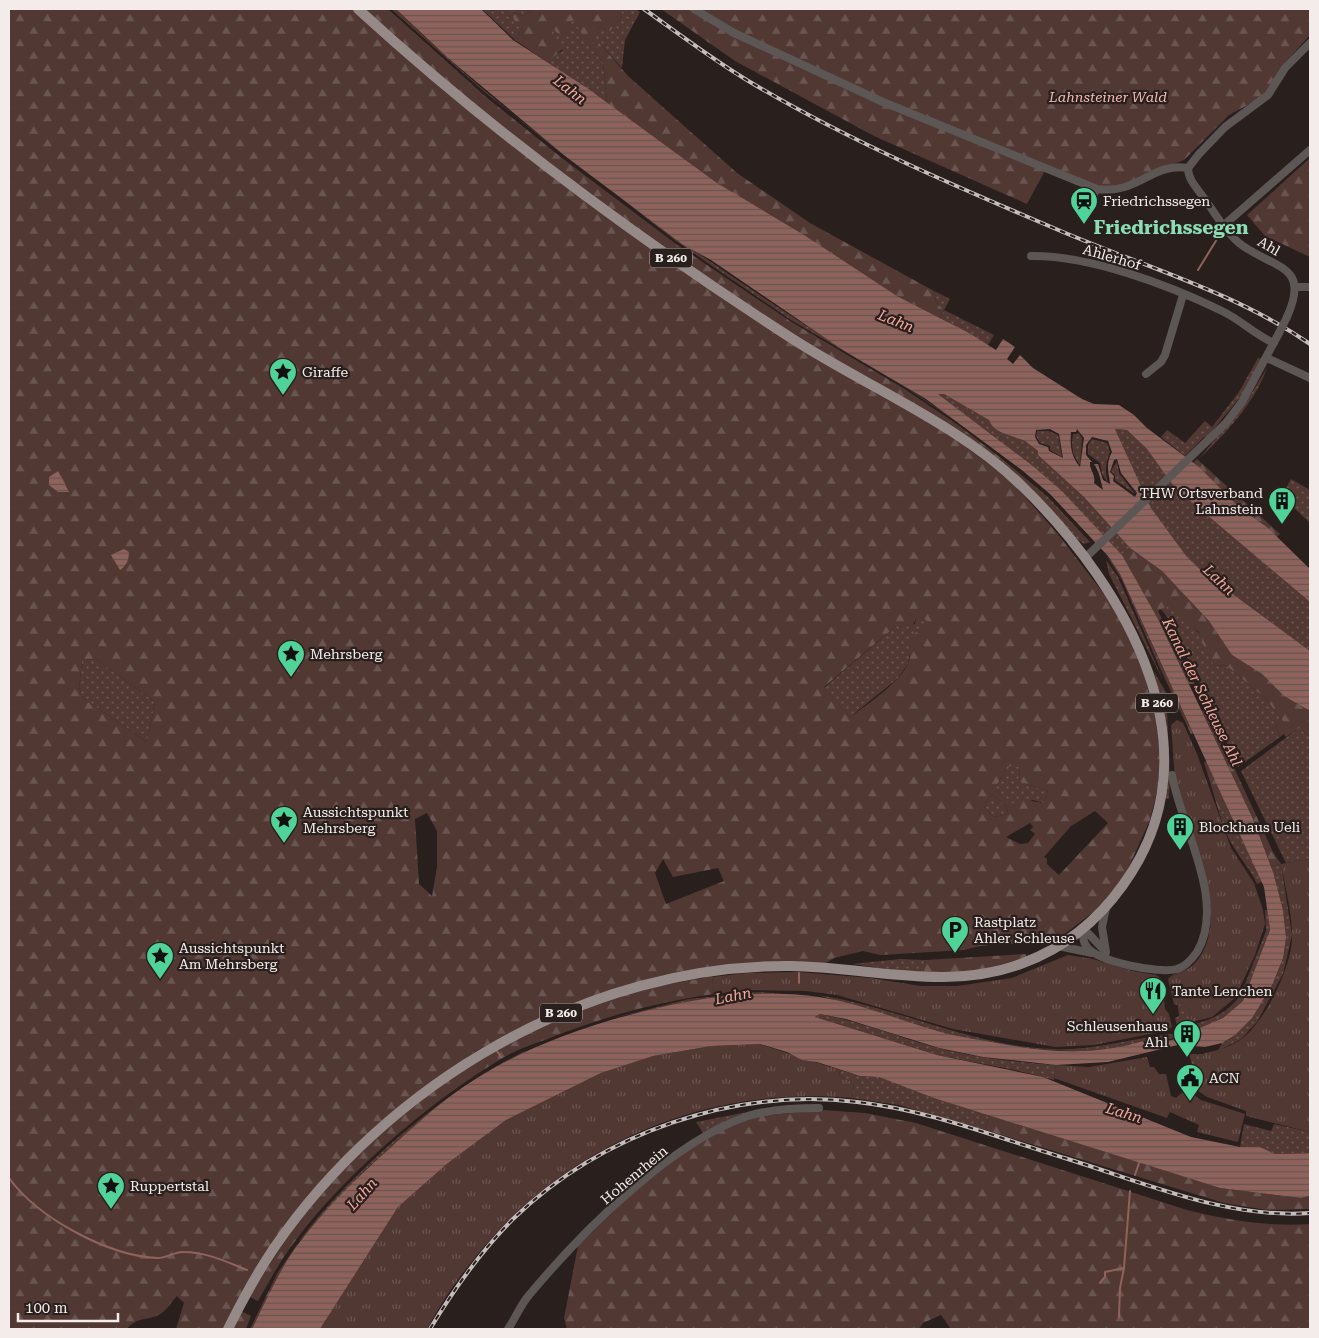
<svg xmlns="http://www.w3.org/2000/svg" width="1319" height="1338" font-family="'Roboto Serif',serif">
<defs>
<pattern id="grass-dots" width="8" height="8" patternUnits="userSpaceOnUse" patternTransform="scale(1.25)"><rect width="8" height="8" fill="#513833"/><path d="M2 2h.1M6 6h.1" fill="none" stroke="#6a5551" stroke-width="1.8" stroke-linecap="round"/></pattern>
<pattern id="forest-firs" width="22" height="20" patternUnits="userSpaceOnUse" patternTransform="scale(1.25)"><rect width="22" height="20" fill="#513833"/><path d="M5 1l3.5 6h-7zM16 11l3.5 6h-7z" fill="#6a5551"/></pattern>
<pattern id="park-tufts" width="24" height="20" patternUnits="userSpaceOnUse" patternTransform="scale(1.25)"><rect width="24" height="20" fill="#513833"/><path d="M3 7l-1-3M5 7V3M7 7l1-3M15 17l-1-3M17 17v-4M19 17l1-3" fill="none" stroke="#6a5551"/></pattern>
<pattern id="water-rules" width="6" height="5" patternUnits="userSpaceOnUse" patternTransform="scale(1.25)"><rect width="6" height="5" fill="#8f635c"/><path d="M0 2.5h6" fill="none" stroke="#685450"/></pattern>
</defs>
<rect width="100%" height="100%" fill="#291f1d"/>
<path fill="url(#grass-dots)" d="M 391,9 L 396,9 C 512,124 647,220 782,310 C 841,349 903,382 960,424 L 905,387 L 791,320 L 676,241 L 488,95 Z
M 484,9 L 534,9 L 523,16 L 512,12 L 522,28 L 515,40 L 483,10 Z
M 622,9 L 636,9 L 640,12 L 625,40 L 622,68 L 600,44 L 595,52 L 603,63 L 607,103 L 547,62 L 554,55 L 563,51 L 549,37 L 554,28 L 573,20 L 597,39 L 592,34 L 600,27 L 610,31 L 622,16 Z
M 934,291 L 950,299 L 944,310 L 994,335 L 988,345 L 940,318 L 944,310 L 936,302 Z
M 1258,358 L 1262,359 L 1242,395 L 1206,438 L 1204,437 L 1185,456 L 1161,437 L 1167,430 L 1185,443 L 1205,421 L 1212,427 L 1239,392 Z
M 1267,368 C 1254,404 1225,434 1198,460 L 1245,404 Z
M 938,394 L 944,394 L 989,420 C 995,434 1014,435 1025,441 C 1030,444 1034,448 1039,452 L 1038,455 L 1084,497 L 1130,548 L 1122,555 L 1062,491 L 1033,466 Z
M 1115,429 L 1127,430 L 1147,449 L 1175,488 L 1310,602 L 1310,651 L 1203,572 L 1187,557 L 1151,508 Z
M 1037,431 L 1049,431 L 1058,435 L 1062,457 L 1050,450 L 1050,446 L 1040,443 L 1036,436 Z
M 1078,432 L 1082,438 L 1080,465 C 1072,455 1071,446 1073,434 L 1077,434 Z
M 1092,439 L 1107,443 L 1110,452 C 1105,463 1105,472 1108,483 L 1102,474 L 1100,463 L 1088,454 L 1088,445 Z
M 1001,458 L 1048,497 L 1090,542 L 1084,544 L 1078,540 L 1048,506 L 999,460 Z
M 1117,461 L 1119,473 L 1135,494 L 1115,480 L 1115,475 L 1111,471 Z
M 1291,479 L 1310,490 L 1310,523 L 1276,491 L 1278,487 L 1285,490 Z
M 1105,553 L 1120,574 L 1162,666 L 1159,666 L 1122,580 Z
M 1106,560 L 1118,577 L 1163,680 L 1109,574 Z
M 1168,605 C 1173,611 1198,631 1200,634 C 1206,645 1208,655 1215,666 L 1226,665 L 1266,699 L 1283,721 L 1275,726 L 1280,737 L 1238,767 L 1171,622 L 1161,609 Z
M 921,617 L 927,621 L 928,624 L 913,635 L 908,664 L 897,679 L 850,717 L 824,688 L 896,626 L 915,624 L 916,619 Z
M 96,659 L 155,702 L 147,742 L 83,698 L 79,688 L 82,660 Z
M 1154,672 L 1166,692 L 1170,776 L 1169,798 L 1165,799 C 1171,756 1167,714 1154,672 Z
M 1299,728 L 1310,737 L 1310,859 L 1286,863 L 1241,771 Z
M 1007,766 L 1019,766 L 1020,782 L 1048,791 L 1044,803 L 1033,800 L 1016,807 L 995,789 Z
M 992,794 L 1005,805 L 1008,811 L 1004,815 L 994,817 L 984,807 Z
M 1229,809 L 1262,882 L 1257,884 C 1251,870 1241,860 1233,846 C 1227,836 1222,823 1219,812 Z
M 1281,864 L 1292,935 L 1283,974 L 1257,1022 L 1241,1039 L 1218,1051 L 1222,1043 L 1235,1035 L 1286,937 L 1283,910 L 1271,866 Z
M 1265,910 L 1267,910 L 1270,930 L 1268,940 L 1243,1001 L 1223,1018 L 1190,1034 L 1189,1026 C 1210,1020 1229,1013 1241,994 L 1266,931 Z
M 900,959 L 925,960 L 923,974 L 852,964 Z
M 759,992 L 812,996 C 738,991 681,1002 609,1019 L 689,999 Z
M 818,995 C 897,1007 972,1046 1052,1049 C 1093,1051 1130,1039 1169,1034 L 1174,1034 L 1175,1038 L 1152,1042 L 1143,1041 L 1118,1049 L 1097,1052 L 1023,1049 L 938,1032 Z
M 1178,1005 L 1189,1009 L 1192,1022 L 1177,1026 L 1175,1018 L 1179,1016 Z
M 820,1014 C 861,1022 898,1037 938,1048 C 976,1058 1016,1062 1056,1065 L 1054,1080 L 1015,1070 L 937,1055 L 815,1017 Z
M 528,1050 L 448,1098 L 416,1125 L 363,1172 L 298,1243 C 348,1174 451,1084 528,1050 Z
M 1189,1054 L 1204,1054 L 1194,1088 L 1186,1066 L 1192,1064 Z
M 840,1070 L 860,1076 L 879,1077 L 989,1115 L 985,1130 L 899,1105 L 852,1098 L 854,1083 L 839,1076 Z
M 768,1108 L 703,1133 L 696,1122 Z
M 1244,1124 L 1271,1131 L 1274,1124 L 1310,1132 L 1310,1153 L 1275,1154 L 1260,1147 L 1240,1147 Z"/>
<path fill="url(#forest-firs)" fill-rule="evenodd" d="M 9,9 L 354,9 L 584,200 L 957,440 L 1012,482 L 1057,533 L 1114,607 L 1139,655 L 1156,721 L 1160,756 L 1158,787 L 1150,820 L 1126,873 L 1113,891 L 1096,910 L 1054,942 L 1045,945 L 1021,943 L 980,946 L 964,950 L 880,955 L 863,951 L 834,958 L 826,963 L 656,978 L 623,986 L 564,1008 L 478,1050 L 422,1089 L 311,1194 L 263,1256 L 222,1329 L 176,1329 L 184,1303 L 177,1296 C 172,1301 168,1308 163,1312 C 153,1321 136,1316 127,1329 L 9,1329 ZM 921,617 L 927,621 L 927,624 L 909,638 C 908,646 911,653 909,661 C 904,679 866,706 850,717 L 824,687 L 896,626 L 912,627 L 916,619 ZM 96,659 L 155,702 L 147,742 L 83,698 L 79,688 L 82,660 ZM 1007,766 L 1019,767 L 1020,782 L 1048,791 L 1044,803 L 1025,800 L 1016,806 L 995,789 ZM 992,794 L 1005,805 L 1008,811 L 1004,815 L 994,817 L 984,807 ZM 1095,811 L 1108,823 L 1059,875 L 1047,864 L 1047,859 L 1044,857 L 1071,826 ZM 427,813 L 437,831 L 437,867 L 432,896 L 419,884 L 415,819 ZM 1030,823 L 1033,827 L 1030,830 L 1035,834 L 1028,843 L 1020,844 L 1006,837 ZM 663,859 L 673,877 L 718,868 L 724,881 L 666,904 L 655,873 Z
M 362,9 L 388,9 L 485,96 L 562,158 L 676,244 L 790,321 L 903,388 L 958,425 L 1001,458 L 1000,460 L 991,457 L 786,332 L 608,210 L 421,61 Z
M 534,9 L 622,9 L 622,16 L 610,31 L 600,27 L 593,34 L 597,39 L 590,46 L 573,20 L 568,23 L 572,30 L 564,35 L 557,33 L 554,29 L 549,37 L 560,41 L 565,47 L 547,62 L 515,40 L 522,28 L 516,24 L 511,12 L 523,16 Z
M 661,9 L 1310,9 L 1310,35 L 1282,66 L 1266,91 L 1257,100 L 1229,115 L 1184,160 L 1150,173 L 1135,183 L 1112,187 L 1098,186 L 1047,167 L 1027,204 L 874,136 L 735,61 Z
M 599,43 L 628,76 L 737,173 L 810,223 L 934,291 L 936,302 L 944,310 L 940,318 L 897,296 L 717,183 L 607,103 L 603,63 L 595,52 Z
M 1310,158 L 1310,257 L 1265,236 L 1247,215 Z
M 1197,459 L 1280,534 L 1277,537 L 1241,509 L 1193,463 Z
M 1130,548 L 1162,571 L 1209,621 L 1232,655 L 1262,674 L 1284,696 L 1310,711 L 1310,737 L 1299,728 L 1286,737 L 1284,734 L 1280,737 L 1275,726 L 1283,721 L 1266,699 L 1226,665 L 1215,666 L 1206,652 L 1199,632 L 1182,620 L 1167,606 L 1158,611 L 1195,684 L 1189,684 L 1158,619 L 1122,555 Z
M 1159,666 L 1162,666 L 1195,733 L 1191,734 Z
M 1207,709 L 1273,852 L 1281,864 L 1271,866 L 1253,819 L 1202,711 Z
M 1208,761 L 1229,809 L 1219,812 L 1204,762 Z
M 1026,954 L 1026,957 L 979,971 L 923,974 L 925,960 Z
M 712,976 L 714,994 C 657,1002 603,1017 550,1038 C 537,1043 521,1048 508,1055 C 436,1096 345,1174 296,1240 C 281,1259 270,1280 258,1301 L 250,1297 C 330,1152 472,1041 630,993 C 657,985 685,982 712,976 Z
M 823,1110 L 865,1113 L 916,1123 L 1187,1210 C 1228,1220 1268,1227 1310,1224 L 1310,1329 L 951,1329 L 941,1315 L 923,1323 L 919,1329 L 567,1329 L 564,1318 L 578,1246 L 637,1189 L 703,1139 L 719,1131 L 758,1116 Z
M 989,1115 L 1220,1188 L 1301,1198 L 1310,1196 L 1310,1209 L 1267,1210 L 1224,1203 L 985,1130 Z
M 298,1243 L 252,1329 L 250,1329 L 278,1272 Z
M 241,1311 L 251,1316 L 246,1329 L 233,1329 Z"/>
<path fill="url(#park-tufts)" d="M 1177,720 L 1183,723 L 1197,754 L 1231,848 L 1254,883 L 1263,910 L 1265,924 L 1255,955 L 1235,998 L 1212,1017 L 1192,1022 L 1189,1009 L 1174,1004 L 1168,979 C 1174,972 1185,972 1192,966 C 1212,948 1213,917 1209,892 L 1175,778 L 1171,725 Z
M 1310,859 L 1310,1132 L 1246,1116 L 1246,1111 L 1207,1097 L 1194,1088 L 1204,1053 C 1217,1051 1229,1047 1240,1040 C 1264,1024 1293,965 1292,936 C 1292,912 1285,887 1281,864 Z
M 1068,955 L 1093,959 L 1132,971 L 1156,975 L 1162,980 L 1165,1009 L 1169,1014 L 1172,1027 L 1165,1031 L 1094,1045 L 1055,1047 L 953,1029 L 837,995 L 806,991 L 748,990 L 714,994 L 712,977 L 747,973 L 798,972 L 871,978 L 921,986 L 957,986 L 1012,978 Z
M 760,1044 L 840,1070 L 839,1076 L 854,1083 L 852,1098 C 674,1082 511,1174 427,1329 L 320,1329 L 398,1207 L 448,1163 L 506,1120 L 601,1073 L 653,1056 L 711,1046 Z
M 1147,1057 L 1150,1067 L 1154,1067 L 1159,1074 L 1166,1074 L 1171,1096 L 1176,1098 L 1186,1089 L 1201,1100 L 1245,1114 L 1238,1142 L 1197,1132 L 1199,1125 L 1170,1112 L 1167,1118 L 1054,1078 L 1056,1065 L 1089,1067 Z"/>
<path fill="url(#water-rules)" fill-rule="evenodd" d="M 396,9 L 481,9 L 513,40 L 587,88 L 717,183 L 804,235 L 897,296 L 969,333 L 996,350 L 1003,339 L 1015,347 L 1007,359 L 1013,364 L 1020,355 L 1033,368 L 1082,399 L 1094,404 L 1119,405 L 1134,415 L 1147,428 L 1199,467 L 1241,509 L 1268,528 L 1310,569 L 1310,602 L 1175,488 L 1147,449 L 1127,430 L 1115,429 L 1151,508 L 1187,557 L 1203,572 L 1310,651 L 1310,711 L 1284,696 L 1262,674 L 1232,655 L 1209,621 L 1162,571 L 1130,548 L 1084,497 L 1038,455 L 1038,451 C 1034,448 1029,444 1025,441 C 1013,435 994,434 989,420 L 944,394 L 938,394 L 1033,466 L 1062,491 L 1122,555 L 1158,619 L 1253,819 L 1273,872 L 1283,910 L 1286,937 L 1283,958 L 1272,985 L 1252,1018 L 1235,1035 L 1222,1043 L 1205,1047 L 1192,1046 L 1190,1042 L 1108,1062 L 1056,1065 L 983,1057 L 939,1048 L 846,1019 L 820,1014 L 815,1017 L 937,1055 L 1043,1077 L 1191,1137 L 1240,1147 L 1260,1147 L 1275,1154 L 1310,1153 L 1310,1196 L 1301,1198 L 1220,1188 L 934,1098 L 879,1077 L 860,1076 L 817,1062 L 802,1060 L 787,1052 L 760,1044 L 711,1046 L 653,1056 L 601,1073 L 506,1120 L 448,1163 L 398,1207 L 320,1329 L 252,1329 C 266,1301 278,1273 296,1247 C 323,1211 355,1179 389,1149 C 408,1132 427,1114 448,1098 C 514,1049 591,1022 671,1005 C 718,995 772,990 819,997 C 859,1003 896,1019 934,1030 C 949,1035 964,1037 980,1040 C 1035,1051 1089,1058 1143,1041 L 1145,1046 L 1189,1036 L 1191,1032 L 1223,1018 L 1243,1001 L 1270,930 L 1264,887 L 1120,574 L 1108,556 L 1050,494 L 1023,471 L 926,399 L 843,350 L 711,260 L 682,244 L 564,155 L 448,58 ZM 1050,429 L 1059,434 L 1063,458 L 1049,451 L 1048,447 L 1039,444 L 1035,437 L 1036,430 ZM 1077,429 L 1084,438 L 1080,467 C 1071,456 1070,447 1071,432 L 1076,432 ZM 1092,437 L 1108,441 L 1112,452 C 1105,465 1109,472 1110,484 L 1103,480 L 1098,464 L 1094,464 C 1100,473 1101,482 1103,490 L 1094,483 C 1096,474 1089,470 1090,462 L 1092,462 L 1086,455 L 1086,445 ZM 1117,459 L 1121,473 L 1137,493 L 1135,497 L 1113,481 L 1114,476 L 1110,472 L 1114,460 Z
M 58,471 L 69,492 L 58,492 L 49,485 L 49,477 Z
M 124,549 L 129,552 C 129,560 126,566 120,570 L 111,555 Z"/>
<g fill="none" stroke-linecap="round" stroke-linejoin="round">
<path stroke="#8f635c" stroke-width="2" d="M 1198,270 L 1222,231
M 799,983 L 799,973
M 497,1051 L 501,1057
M 1135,1175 L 1139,1163
M 9,1178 C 38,1218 108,1256 158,1258 C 167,1258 176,1251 184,1252 C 206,1252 227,1262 247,1270
M 1100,1283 L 1105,1277 L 1105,1272 L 1124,1268
M 1119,1317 L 1120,1288 L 1124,1268 L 1130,1191"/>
<path stroke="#5c5655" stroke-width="8" d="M 694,9 L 734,33 L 883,102 L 1097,189 C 1138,195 1152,162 1188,168
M 1081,215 L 1097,189
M 1224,225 L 1310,150
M 1031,256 C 1089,255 1169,285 1222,311 C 1241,320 1255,335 1274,343
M 1296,287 L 1310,287
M 1287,317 C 1310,266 1277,269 1243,246 C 1227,235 1215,213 1204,198 C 1197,188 1188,180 1188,168 L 1199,154 L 1225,127 L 1268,95 L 1285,68 L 1310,43
M 1267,358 L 1310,378
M 1146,374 L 1161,362 L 1165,355 L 1183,295
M 1085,558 L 1226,423 L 1242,402 L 1279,333
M 1084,929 C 1083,935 1082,941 1087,947 C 1098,962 1159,974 1177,969 C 1185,967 1192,959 1197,952 C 1227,901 1181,828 1172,775
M 1084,929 L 1105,951
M 1058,946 L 1092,953
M 1106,952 L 1102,927 L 1106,908
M 508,1329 C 516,1318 520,1305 530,1294 C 581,1233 671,1142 748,1116 C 771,1109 795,1108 819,1108"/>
<path stroke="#968a88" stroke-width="10" d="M 228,1329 C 242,1301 257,1273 274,1248 C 388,1082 588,964 791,966 C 869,967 948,992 1023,963 C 1064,948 1098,920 1123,885 C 1221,750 1126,588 1024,488 C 957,422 866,387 788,336 C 638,239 490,130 358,9"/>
<defs>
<path id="rail" d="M 644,9 C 679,34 713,60 750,82 C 849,141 957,187 1063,232 C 1146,267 1236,293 1310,344
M 430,1329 C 454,1289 480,1252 513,1219 C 602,1133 734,1087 857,1102 C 930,1110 1001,1139 1071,1160 C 1148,1184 1228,1219 1310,1213"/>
</defs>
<use href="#rail" stroke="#c4bdbb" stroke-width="4"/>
<use href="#rail" stroke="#291f1d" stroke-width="2" stroke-dasharray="5.5" stroke-linecap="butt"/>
<path stroke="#5c5655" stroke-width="8" d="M 1279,333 L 1287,317"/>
</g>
<defs>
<symbol id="station-pin" viewBox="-11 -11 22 30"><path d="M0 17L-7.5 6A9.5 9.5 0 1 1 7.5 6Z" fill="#50d398" stroke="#291f1d"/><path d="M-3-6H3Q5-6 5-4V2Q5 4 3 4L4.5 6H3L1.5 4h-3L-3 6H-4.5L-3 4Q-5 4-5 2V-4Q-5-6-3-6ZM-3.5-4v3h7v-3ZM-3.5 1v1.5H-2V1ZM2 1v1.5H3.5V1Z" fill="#111"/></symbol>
<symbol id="sight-pin" viewBox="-11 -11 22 30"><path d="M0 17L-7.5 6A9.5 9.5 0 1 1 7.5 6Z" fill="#50d398" stroke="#291f1d"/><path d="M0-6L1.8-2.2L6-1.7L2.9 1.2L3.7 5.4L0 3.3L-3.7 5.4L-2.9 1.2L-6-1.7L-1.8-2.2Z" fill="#111"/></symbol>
<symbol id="building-pin" viewBox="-11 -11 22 30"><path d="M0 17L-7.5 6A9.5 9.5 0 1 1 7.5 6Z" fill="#50d398" stroke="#291f1d"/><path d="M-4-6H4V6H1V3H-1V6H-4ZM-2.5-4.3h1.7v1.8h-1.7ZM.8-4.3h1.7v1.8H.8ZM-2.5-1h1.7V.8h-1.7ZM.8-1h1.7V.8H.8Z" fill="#111"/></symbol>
<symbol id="parking-pin" viewBox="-11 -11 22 30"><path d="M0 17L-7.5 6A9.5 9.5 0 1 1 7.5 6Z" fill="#50d398" stroke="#291f1d"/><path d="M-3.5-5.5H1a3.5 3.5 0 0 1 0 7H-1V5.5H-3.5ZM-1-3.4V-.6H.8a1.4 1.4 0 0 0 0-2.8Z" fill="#111"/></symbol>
<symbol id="restaurant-pin" viewBox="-11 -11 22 30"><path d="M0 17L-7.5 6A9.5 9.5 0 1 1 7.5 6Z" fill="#50d398" stroke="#291f1d"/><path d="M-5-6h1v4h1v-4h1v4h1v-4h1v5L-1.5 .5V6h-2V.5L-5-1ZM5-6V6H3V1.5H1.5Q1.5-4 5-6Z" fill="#111"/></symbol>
<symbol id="civic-pin" viewBox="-11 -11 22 30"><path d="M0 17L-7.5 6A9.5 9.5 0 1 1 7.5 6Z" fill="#50d398" stroke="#291f1d"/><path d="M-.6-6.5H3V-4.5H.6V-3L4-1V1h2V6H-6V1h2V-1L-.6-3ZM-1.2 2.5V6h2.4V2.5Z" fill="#111"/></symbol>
</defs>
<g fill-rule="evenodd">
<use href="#station-pin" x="1068" y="185" width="32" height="43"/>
<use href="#sight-pin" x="267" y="356" width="32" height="43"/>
<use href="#building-pin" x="1266" y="485" width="32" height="43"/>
<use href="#sight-pin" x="275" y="638" width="32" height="43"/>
<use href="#sight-pin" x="268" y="804" width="32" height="43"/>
<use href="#building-pin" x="1164" y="811" width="32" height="43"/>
<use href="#parking-pin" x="939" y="914" width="32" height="43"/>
<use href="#sight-pin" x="144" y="940" width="32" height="43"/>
<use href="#restaurant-pin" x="1137" y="975" width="32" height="43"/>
<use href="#building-pin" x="1171" y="1018" width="32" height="43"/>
<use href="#civic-pin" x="1174" y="1062" width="32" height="43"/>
<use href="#sight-pin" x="95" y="1170" width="32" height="43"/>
</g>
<g text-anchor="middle" stroke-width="4.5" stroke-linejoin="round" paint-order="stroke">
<g fill="#291f1d" stroke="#b6aeac" stroke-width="1">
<rect x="650" y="248.5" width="42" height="19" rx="4"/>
<rect x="1136" y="693.5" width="42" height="19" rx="4"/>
<rect x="540" y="1003.5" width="42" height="19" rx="4"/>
</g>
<g font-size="12" font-weight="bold" fill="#f3ecea">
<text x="671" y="262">B 260</text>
<text x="1157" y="707">B 260</text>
<text x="561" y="1017">B 260</text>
</g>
<g font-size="14" font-style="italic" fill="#f6bab0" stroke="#291f1d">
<text x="1108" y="102">Lahnsteiner Wald</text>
</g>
<g font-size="14" fill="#f3ecea" stroke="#291f1d" text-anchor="start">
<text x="1103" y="206">Friedrichssegen</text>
<text x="302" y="377">Giraffe</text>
<text x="1263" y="498" text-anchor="end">THW Ortsverband<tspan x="1263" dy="16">Lahnstein</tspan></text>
<text x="310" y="659">Mehrsberg</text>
<text x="303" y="817">Aussichtspunkt<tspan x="303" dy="16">Mehrsberg</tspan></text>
<text x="1199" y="832">Blockhaus Ueli</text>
<text x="974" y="927">Rastplatz<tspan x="974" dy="16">Ahler Schleuse</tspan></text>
<text x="179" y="953">Aussichtspunkt<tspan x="179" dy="16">Am Mehrsberg</tspan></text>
<text x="1172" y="996">Tante Lenchen</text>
<text x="1168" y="1031" text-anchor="end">Schleusenhaus<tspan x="1168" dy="16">Ahl</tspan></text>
<text x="1209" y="1083">ACN</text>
<text x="130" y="1191">Ruppertstal</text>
</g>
<g font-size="14" fill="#f3ecea" stroke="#291f1d">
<text transform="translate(1269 246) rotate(30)" y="5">Ahl</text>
<text transform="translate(1112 257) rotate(16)" y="5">Ahlerhof</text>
<text transform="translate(634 1175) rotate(-40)" y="5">Hohenrhein</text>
</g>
<g font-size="15" font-style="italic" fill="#f4aa9e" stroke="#291f1d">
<text transform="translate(570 90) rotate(38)" y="5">Lahn</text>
<text transform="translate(896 321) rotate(22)" y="5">Lahn</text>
<text transform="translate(1219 580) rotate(43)" y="5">Lahn</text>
<text transform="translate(1202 692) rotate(64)" y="5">Kanal der Schleuse Ahl</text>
<text transform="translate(733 996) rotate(-11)" y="5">Lahn</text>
<text transform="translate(1124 1113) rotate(17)" y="5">Lahn</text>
<text transform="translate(362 1194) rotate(-48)" y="5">Lahn</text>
</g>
<g font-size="19" font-weight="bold" fill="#8cddb3" stroke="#291f1d">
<text x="1171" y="234">Friedrichssegen</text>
</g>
</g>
<rect width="1319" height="1338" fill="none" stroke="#f3ecea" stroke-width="20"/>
<path d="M18 1313v8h100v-8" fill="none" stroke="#f3ecea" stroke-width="2.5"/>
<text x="25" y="1313" font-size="15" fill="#f3ecea" stroke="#291f1d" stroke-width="4" paint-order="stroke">100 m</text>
</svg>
